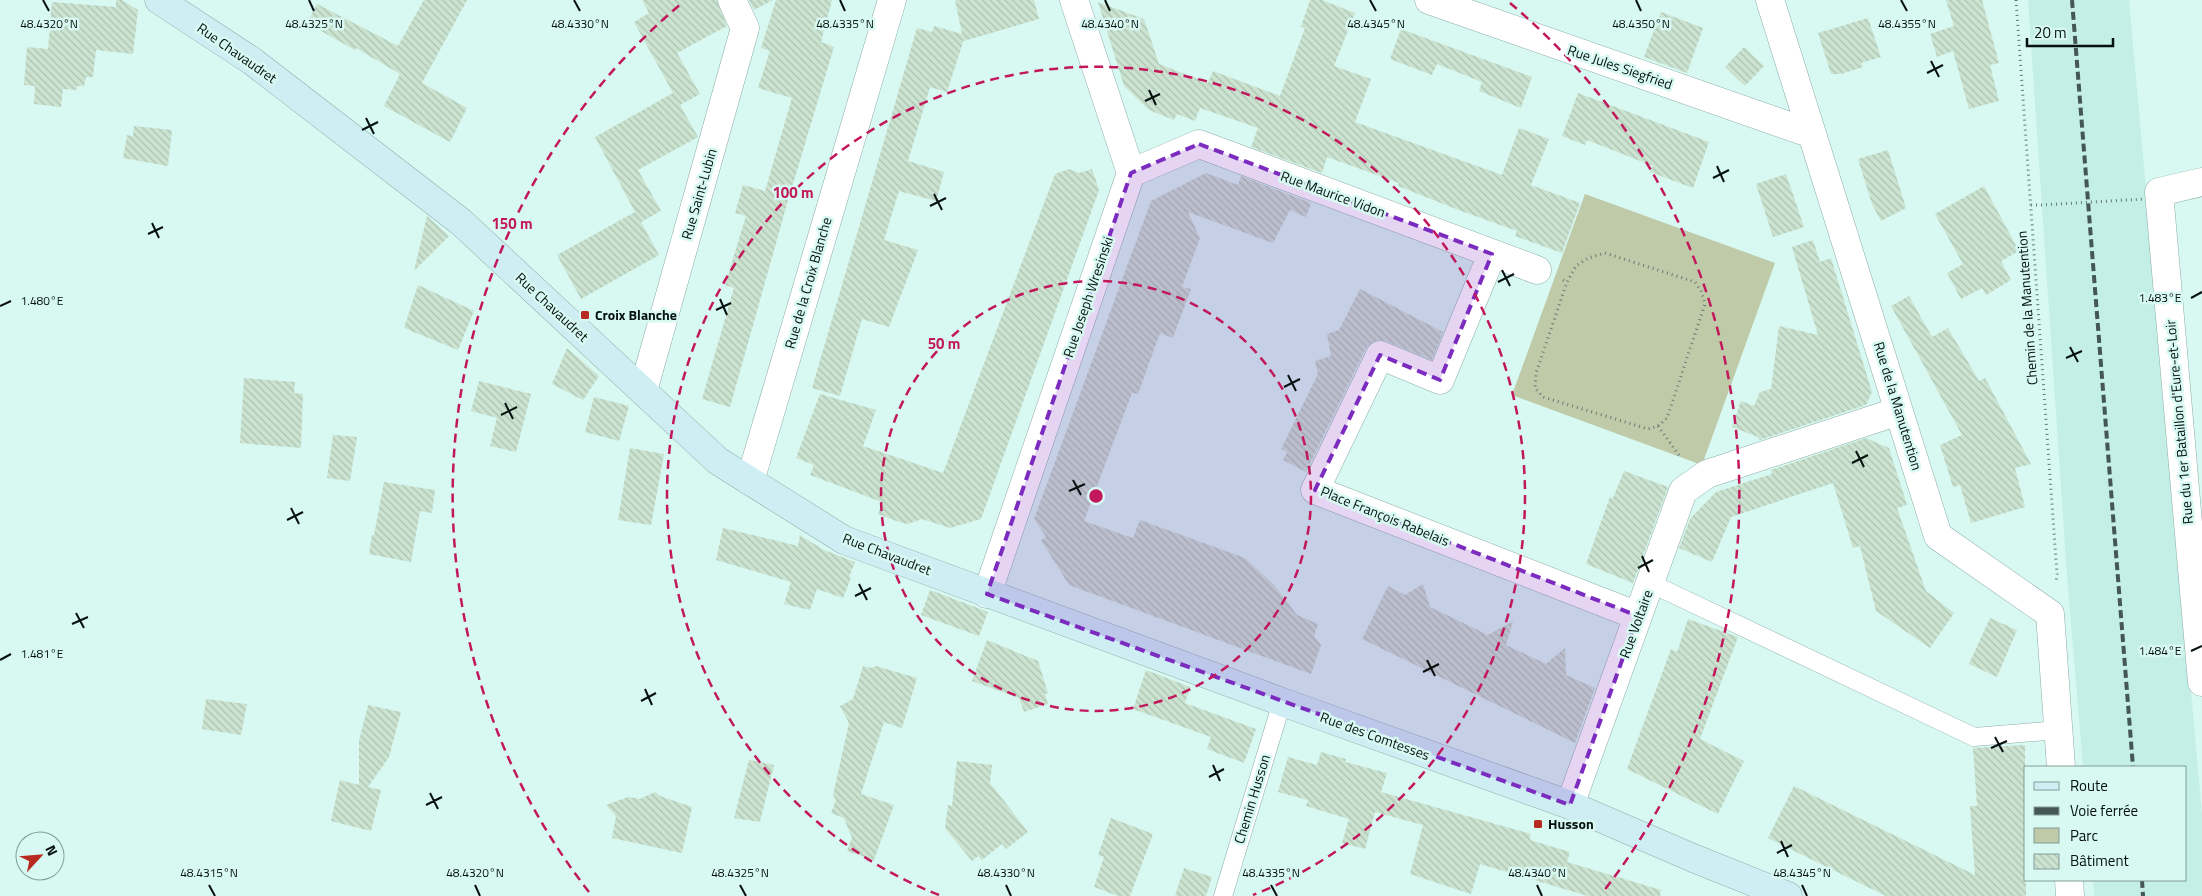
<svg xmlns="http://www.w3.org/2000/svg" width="2202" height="896" font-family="'Titillium Web',sans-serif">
<defs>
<pattern id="building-back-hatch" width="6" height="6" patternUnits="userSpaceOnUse" patternTransform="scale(1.25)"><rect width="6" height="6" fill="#cbe3d0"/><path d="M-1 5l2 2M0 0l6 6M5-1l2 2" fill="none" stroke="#adc2b1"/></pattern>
</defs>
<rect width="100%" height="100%" fill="#d7f9f2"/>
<path fill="#c3efe6" d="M 2028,0 L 2129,0 L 2202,814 L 2202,896 L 2094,896 L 2093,880 L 2186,880 L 2186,767 L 2083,767 L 2067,576 Z"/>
<path fill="#bfcaa8" d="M 1585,194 L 1775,263 L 1702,465 L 1512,395 Z"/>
<path fill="url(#building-back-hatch)" d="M 116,0 L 122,0 L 138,10 L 133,54 L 96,50 L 93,77 L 86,77 L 84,86 L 77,86 L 77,90 L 63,89 L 61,107 L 34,104 L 35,86 L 24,85 L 27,47 L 48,49 L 52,2 L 116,7 Z
M 424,0 L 467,0 L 422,83 L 467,108 L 450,142 L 384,106 L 400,74 L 356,48 L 355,50 L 307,23 L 317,4 L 398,46 Z
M 642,0 L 717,0 L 727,26 L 677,53 L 700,94 L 680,105 L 698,137 L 638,170 L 661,211 L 641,222 L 659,255 L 581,299 L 557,255 L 635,212 L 595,137 L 673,93 L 634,22 L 649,13 Z
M 749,0 L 773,0 L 754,10 Z
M 776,0 L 832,0 L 821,42 L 834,47 L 787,204 L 730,407 L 702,399 L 734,288 L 725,285 L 746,216 L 735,213 L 743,185 L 765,191 L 792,98 L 758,88 L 770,51 L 761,48 Z
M 955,0 L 1034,0 L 1039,19 L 964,41 L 964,39 L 947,92 L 930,87 L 908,161 L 944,172 L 936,201 L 899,191 L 884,240 L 918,250 L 889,327 L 862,319 L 840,396 L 812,388 L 917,28 L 932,32 L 934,26 L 962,34 Z
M 1310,0 L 1322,0 L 1355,13 L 1334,66 L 1371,79 L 1355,122 L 1502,175 L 1519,128 L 1549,139 L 1531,185 L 1580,203 L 1562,253 L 1515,236 L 1517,231 L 1456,209 L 1398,186 L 1399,183 L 1327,157 L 1322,173 L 1251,147 L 1258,128 L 1200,108 L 1195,121 L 1177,114 L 1174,120 L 1149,110 L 1124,86 L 1098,2 L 1144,19 L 1159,64 L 1208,83 L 1213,71 L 1280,96 L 1305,28 L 1301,27 Z
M 1946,0 L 1982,0 L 1999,63 L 1990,65 L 1999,101 L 1969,109 L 1953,51 L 1937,57 L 1930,34 L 1954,26 Z
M 1661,12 L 1703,28 L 1687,73 L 1644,57 Z
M 1868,18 L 1881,57 L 1861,63 L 1863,67 L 1841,74 L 1831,74 L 1818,33 Z
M 1401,29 L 1532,77 L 1521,108 L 1479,91 L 1482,82 L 1437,64 L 1432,75 L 1390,59 Z
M 1744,47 L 1764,66 L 1745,86 L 1725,67 Z
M 1578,93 L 1709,142 L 1693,188 L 1650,172 L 1653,166 L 1587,140 L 1585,145 L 1562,136 Z
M 134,126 L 172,130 L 168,166 L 123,158 L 127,135 L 133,136 Z
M 1888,150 L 1906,208 L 1881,221 L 1872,204 L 1858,159 Z
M 1069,169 L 1079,173 L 1092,169 L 1099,190 L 981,519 L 950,528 L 922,519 L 908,524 L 899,522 L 878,514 L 882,502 L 810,475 L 814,465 L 796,458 L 820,394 L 876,410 L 863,446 L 943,473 L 1055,174 Z
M 1206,173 L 1238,185 L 1241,176 L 1311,203 L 1306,217 L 1290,210 L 1273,243 L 1188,212 L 1200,238 L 1182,287 L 1191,289 L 1173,338 L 1160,333 L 1138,394 L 1132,393 L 1084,521 L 1133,538 L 1140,520 L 1245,558 L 1274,585 L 1297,615 L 1318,624 L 1314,636 L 1321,645 L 1311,674 L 1069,585 L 1041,540 L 1046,537 L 1034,519 L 1151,201 Z
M 1786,174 L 1804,227 L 1773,237 L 1756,184 Z
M 1984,186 L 2019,251 L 2001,261 L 2011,280 L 1986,295 L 1982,288 L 1961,299 L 1947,273 L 1963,264 L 1935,214 Z
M 427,216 L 449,236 L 414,271 Z
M 1813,240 L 1820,262 L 1831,258 L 1872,392 L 1866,405 L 1760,440 L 1758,437 L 1732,427 L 1741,401 L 1754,406 L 1760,392 L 1771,389 L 1779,326 L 1818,335 L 1792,247 Z
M 418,285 L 474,311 L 458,350 L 404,328 Z
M 1360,289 L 1443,332 L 1432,360 L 1386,341 L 1378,340 L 1371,343 L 1366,348 L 1306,472 L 1283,460 L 1287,452 L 1281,449 L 1318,374 L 1315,361 L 1331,356 L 1327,334 L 1339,330 Z
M 1909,296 L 1932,337 L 1948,328 L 1979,381 L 1985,378 L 2031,464 L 2015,468 L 2025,507 L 1971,523 L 1960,485 L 1953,487 L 1940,445 L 1962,435 L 1891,306 Z
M 567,348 L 599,376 L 583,400 L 552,384 Z
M 244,378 L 295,382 L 294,393 L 303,394 L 301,448 L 240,443 Z
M 479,381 L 531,394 L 516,452 L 490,446 L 497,418 L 471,411 Z
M 594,397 L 629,406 L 619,441 L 585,432 Z
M 333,435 L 357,437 L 350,481 L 327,478 Z
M 1866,438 L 1889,448 L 1907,505 L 1897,508 L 1926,591 L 1954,613 L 1930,648 L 1876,611 L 1860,546 L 1853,548 L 1833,483 L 1731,517 L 1712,562 L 1679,548 L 1690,519 L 1716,492 L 1772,474 L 1771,470 Z
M 630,448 L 664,454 L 651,525 L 618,520 Z
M 1624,471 L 1668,487 L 1633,583 L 1586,564 L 1610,497 L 1613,498 Z
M 384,482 L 435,490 L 432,513 L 420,511 L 411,562 L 369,554 L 372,535 L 374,535 Z
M 723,528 L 798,546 L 800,535 L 824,550 L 855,562 L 849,577 L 851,578 L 843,598 L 817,589 L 810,610 L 784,604 L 791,582 L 716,560 Z
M 1423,584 L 1430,607 L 1488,635 L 1513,621 L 1506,645 L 1546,664 L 1565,648 L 1566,675 L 1595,688 L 1575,743 L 1362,639 L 1388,586 L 1405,595 Z
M 930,590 L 988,612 L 979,636 L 921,615 Z
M 1990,618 L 2017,630 L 1997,677 L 1969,664 Z
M 1688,619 L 1738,637 L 1700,739 L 1744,761 L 1718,814 L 1627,769 L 1671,649 L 1677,652 Z
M 987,640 L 1038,661 L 1048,693 L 1045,694 L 1048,704 L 1024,712 L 1019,698 L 972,681 Z
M 863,666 L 871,668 L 876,666 L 917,678 L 902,728 L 884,722 L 861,794 L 894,805 L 874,860 L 847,851 L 852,838 L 844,818 L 831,813 L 836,800 L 833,795 L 849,723 L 840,706 L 853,699 Z
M 1146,670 L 1190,687 L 1185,703 L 1256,729 L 1244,763 L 1207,749 L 1211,737 L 1133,709 Z
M 206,699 L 247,704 L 241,735 L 202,729 Z
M 368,705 L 401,712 L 389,757 L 368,787 L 381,790 L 371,831 L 331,821 L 340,780 L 359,785 L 359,741 Z
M 2025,745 L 2026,896 L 1886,896 L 1768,838 L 1794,786 L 1975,875 L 1970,806 L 1977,806 L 1973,748 Z
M 1321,752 L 1346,759 L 1345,762 L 1387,773 L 1381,792 L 1531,834 L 1530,840 L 1570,852 L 1567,862 L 1661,890 L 1660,896 L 1588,896 L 1480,864 L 1471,894 L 1410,874 L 1423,825 L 1375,812 L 1365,849 L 1342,843 L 1349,819 L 1306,806 L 1308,800 L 1278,792 L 1288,757 L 1317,765 Z
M 749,760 L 774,765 L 760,822 L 734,818 Z
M 957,761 L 992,765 L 990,783 L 1028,832 L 1006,849 L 1002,844 L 982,860 L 978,856 L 972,861 L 945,828 L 948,805 L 952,806 Z
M 655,792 L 660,796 L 692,807 L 682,853 L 612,838 L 616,816 L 606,805 L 628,797 L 640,799 Z
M 1111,818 L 1153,834 L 1130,896 L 1118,896 L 1094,887 L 1104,857 L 1098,855 Z
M 1184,868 L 1212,877 L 1206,896 L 1175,896 Z"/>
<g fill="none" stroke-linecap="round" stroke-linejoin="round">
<defs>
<path id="lane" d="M 1650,583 L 1974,737 L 2058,730
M 1223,896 L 1282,702"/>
<path id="street" d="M 1429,0 L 1812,134
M 1770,0 L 1938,536 L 2050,614 L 2061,767
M 1131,173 L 1199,144 L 1537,270
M 2202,182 L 2159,192 L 2202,682
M 1492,254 L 1440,380 L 1380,355 L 1315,490 L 1638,616
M 643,391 L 745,28 L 732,0
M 750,481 L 892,0
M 987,594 L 1131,173 L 1074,0
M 1570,805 L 1683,491 L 1707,474 L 1899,411
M 2069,880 L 2070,896"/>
<path id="secondary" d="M 159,0 L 252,61 L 461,222 L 718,461 L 844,540 L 1282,702 L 1570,805 L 1693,858 L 1788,896"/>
</defs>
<use href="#lane" stroke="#8dada7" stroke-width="19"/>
<use href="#street" stroke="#8dada7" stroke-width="29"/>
<use href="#secondary" stroke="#8dada7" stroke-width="29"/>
<path stroke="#657a76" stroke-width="3" stroke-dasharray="1 4" stroke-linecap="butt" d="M 2016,0 L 2057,574 L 2056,583
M 2031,205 L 2041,205
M 1563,280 L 1567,282 L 1576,266 L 1588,258 L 1605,253 L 1695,282 L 1701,291 L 1705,304 L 1667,418 L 1658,426 L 1648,429 L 1543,397 L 1535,388 L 1536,373 L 1567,282
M 1658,426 L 1681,458"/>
<use href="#lane" stroke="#fff" stroke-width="18"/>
<use href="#street" stroke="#fff" stroke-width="28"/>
<use href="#secondary" stroke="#ceeef4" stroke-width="28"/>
<path stroke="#455754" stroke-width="4" stroke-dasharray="8 4" stroke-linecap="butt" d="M 2072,0 L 2133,767
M 2142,880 L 2143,896"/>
<path stroke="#657a76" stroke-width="3" stroke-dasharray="1 4" stroke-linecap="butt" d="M 2041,205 L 2144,199"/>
</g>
<path fill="#7b2cbf" fill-opacity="0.2" stroke="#7b2cbf" stroke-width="4" stroke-dasharray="10 6" stroke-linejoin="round" d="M 1199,144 L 1492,254 L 1440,380 L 1380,355 L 1315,490 L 1638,616 L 1570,805 L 987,594 L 1131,173 Z"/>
<path fill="none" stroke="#06110f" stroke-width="2" d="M 43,0 L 49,11M 309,0 L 314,11M 574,0 L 580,11M 840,0 L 845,11M 1105,0 L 1110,11M 1370,0 L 1376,11M 1636,0 L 1641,11M 1901,0 L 1907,11M 1931,61 L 1939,77M 1927,73 L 1943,65M 1149,90 L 1156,105M 1145,101 L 1160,94M 366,118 L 374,134M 362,130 L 378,122M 1717,166 L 1724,182M 1713,178 L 1729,170M 934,194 L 942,210M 930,206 L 946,198M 152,223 L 159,238M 148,234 L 163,227M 1502,270 L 1510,286M 1498,282 L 1514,274M 2191,298 L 2202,292M 720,299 L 727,315M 0,306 L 11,301M 716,310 L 731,303M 2070,347 L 2078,362M 2066,358 L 2082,351M 1288,375 L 1296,391M 1284,387 L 1300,379M 505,403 L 513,419M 501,415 L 517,407M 1856,451 L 1864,467M 1852,463 L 1868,455M 1073,480 L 1081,495M 1069,491 L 1085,484M 291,508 L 299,524M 287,520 L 303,512M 1642,556 L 1649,572M 1638,568 L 1653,560M 859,584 L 867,600M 855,596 L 871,588M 76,613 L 84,628M 72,624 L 88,617M 2191,651 L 2202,646M 0,660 L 11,654M 1427,660 L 1435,676M 1423,672 L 1439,664M 645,689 L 652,705M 641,701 L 656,693M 1995,737 L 2003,752M 1991,748 L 2007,741M 1213,765 L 1220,781M 1209,777 L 1224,769M 430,793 L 438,809M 426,805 L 442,797M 1781,841 L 1788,857M 1777,853 L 1792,845M 209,885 L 215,896M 475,885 L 480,896M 740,885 L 746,896M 1006,885 L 1011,896M 1271,885 L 1277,896M 1537,885 L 1542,896M 1802,885 L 1807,896"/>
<g fill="none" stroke="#c2185b" stroke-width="2.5" stroke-dasharray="9 6">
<circle cx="1096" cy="496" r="215"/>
<path d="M939 895A429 429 0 1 1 1253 895"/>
<path d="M589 892A644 644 0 0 1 682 3M1510 3A644 644 0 0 1 1603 892"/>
</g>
<g fill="#b82a1f" stroke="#d7f9f2" stroke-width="2">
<rect x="580" y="310" width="10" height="10" rx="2.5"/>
<rect x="1533" y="819" width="10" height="10" rx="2.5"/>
</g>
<g text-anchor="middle" stroke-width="5" stroke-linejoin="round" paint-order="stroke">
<g font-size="14" fill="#06110f" stroke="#d7f9f2">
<text transform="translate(237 53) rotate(35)" y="5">Rue Chavaudret</text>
<text transform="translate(1620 67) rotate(19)" y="5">Rue Jules Siegfried</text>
<text transform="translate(699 194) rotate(-74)" y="5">Rue Saint-Lubin</text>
<text transform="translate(1333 194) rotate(20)" y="5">Rue Maurice Vidon</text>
<text transform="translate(808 283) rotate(-74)" y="5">Rue de la Croix Blanche</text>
<text transform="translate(1088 297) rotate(-71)" y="5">Rue Joseph Wresinski</text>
<text transform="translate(552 307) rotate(43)" y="5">Rue Chavaudret</text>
<text transform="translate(2027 308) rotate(-94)" y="5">Chemin de la Manutention</text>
<text transform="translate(1898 406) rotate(73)" y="5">Rue de la Manutention</text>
<text transform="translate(2179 422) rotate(-95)" y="5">Rue du 1er Bataillon d'Eure-et-Loir</text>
<text transform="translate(1385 516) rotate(22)" y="5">Place François Rabelais</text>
<text transform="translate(887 554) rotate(21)" y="5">Rue Chavaudret</text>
<text transform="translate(1636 624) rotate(-70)" y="5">Rue Voltaire</text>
<text transform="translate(1375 736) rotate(20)" y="5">Rue des Comtesses</text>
<text transform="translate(1252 799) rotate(-73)" y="5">Chemin Husson</text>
</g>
<g font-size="14" font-weight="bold" fill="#06110f" stroke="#d7f9f2" text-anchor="start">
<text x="595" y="320">Croix Blanche</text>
<text x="1548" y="829">Husson</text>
</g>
</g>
<g font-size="12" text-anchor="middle" fill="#06110f" stroke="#d7f9f2" stroke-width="5" stroke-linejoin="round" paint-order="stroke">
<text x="49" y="28">48.4320°N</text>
<text x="314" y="28">48.4325°N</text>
<text x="580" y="28">48.4330°N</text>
<text x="845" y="28">48.4335°N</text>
<text x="1110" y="28">48.4340°N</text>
<text x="1907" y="28">48.4355°N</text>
<text x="1376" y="28">48.4345°N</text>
<text x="1641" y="28">48.4350°N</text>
<text x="2160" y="302">1.483°E</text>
<text x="42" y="305">1.480°E</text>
<text x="2160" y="655">1.484°E</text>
<text x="42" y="658">1.481°E</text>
<text x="209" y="877">48.4315°N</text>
<text x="475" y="877">48.4320°N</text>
<text x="740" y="877">48.4325°N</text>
<text x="1006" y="877">48.4330°N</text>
<text x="1271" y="877">48.4335°N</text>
<text x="1537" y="877">48.4340°N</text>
<text x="1802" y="877">48.4345°N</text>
</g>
<circle cx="1096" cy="496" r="8" fill="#c2185b" stroke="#d7f9f2" stroke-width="2.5"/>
<g font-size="15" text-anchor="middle" font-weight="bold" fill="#c2185b" stroke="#d7f9f2" stroke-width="5" stroke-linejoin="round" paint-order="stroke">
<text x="793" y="198">100 m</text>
<text x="512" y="229">150 m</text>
<text x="944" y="349">50 m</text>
</g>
<rect x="2024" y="766" width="162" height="115" fill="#d7f9f2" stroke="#839c97"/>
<rect x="2034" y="782" width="25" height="8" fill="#ceeef4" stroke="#839c97"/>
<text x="2070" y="791" font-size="15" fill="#06110f">Route</text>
<rect x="2034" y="807" width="25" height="8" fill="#455754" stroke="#839c97"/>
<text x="2070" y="816" font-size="15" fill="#06110f">Voie ferrée</text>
<rect x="2034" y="828" width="25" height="15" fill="#bfcaa8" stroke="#839c97"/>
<text x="2070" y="841" font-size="15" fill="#06110f">Parc</text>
<rect x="2034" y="854" width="25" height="15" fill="url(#building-back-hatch)" stroke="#839c97"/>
<text x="2070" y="866" font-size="15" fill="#06110f">Bâtiment</text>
<g transform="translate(40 856) rotate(64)"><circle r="24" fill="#d7f9f2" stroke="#839c97"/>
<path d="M0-4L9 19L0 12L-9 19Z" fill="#b82a1f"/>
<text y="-8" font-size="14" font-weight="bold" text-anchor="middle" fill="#06110f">N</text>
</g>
<path d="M2027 38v8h86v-8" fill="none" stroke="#06110f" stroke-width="2.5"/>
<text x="2034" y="38" font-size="15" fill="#06110f" stroke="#d7f9f2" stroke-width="4" paint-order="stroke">20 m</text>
</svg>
